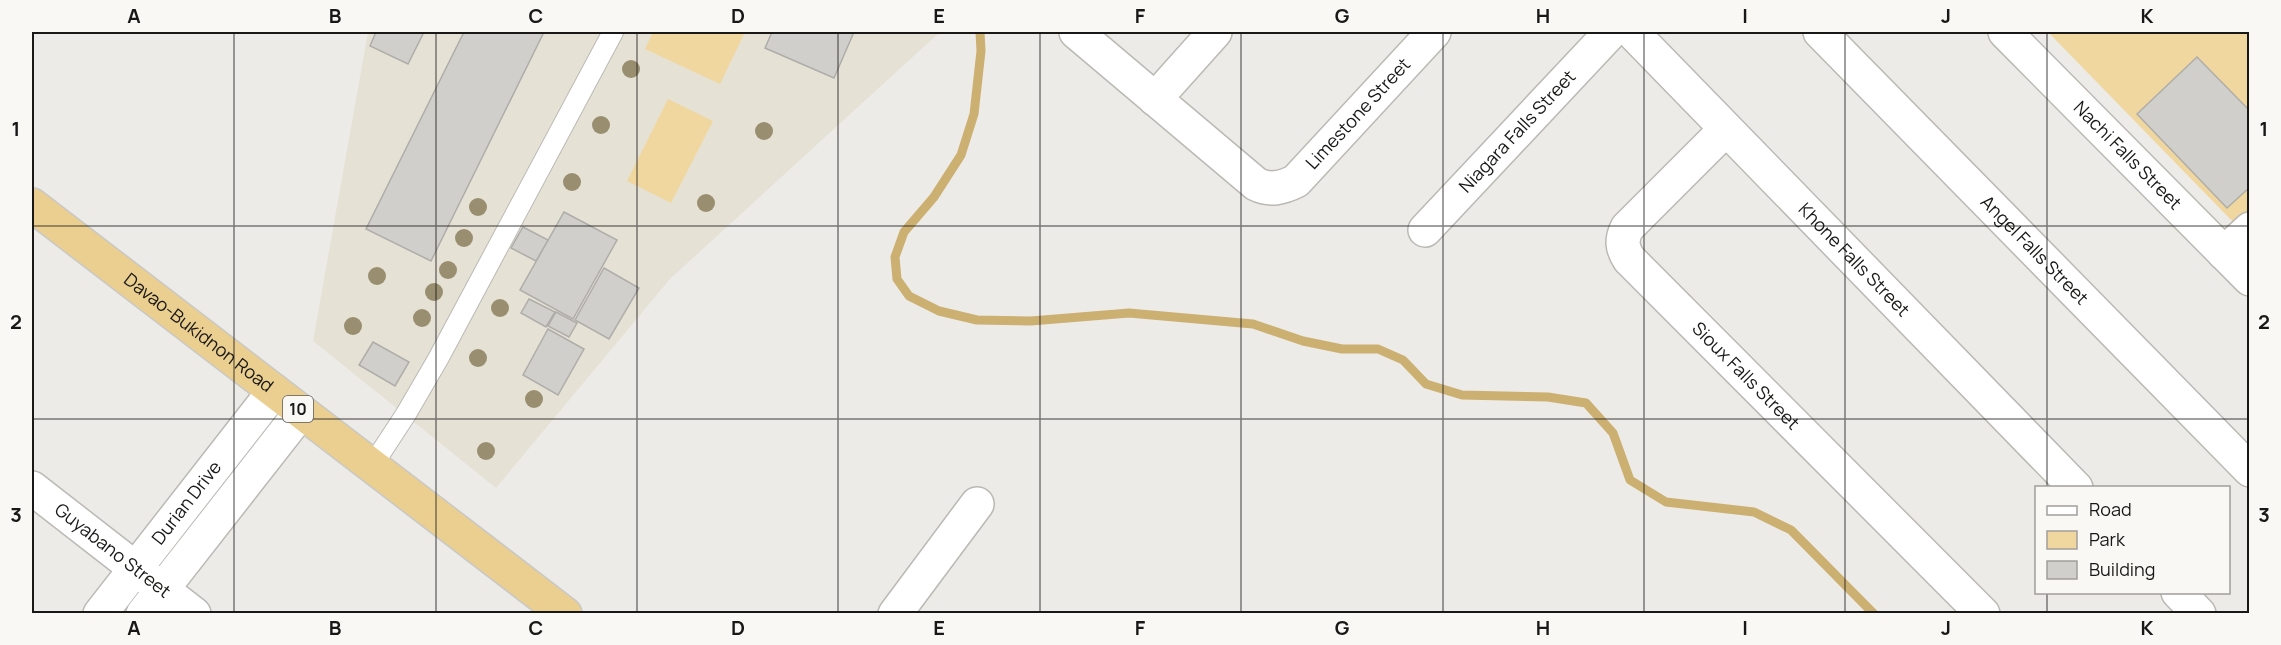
<svg xmlns="http://www.w3.org/2000/svg" width="2281" height="645" font-family="Manrope,sans-serif">
<rect width="100%" height="100%" fill="#edebe7"/>
<path fill="#e6e1d5" d="M 368,32 L 940,32 L 670,279 L 496,488 L 313,341 Z"/>
<path fill="#f0d79f" d="M 653,32 L 745,32 L 720,84 L 645,49 Z
M 2048,32 L 2249,32 L 2249,210 L 2235,224 Z
M 668,99 L 713,121 L 671,203 L 627,181 Z"/>
<g fill="none" stroke-linecap="round" stroke-linejoin="round">
<path stroke="#ccb072" stroke-width="9" d="M 980,32 L 981,51 L 974,114 L 961,155 L 934,197 L 904,232 L 895,257 L 897,279 L 909,296 L 939,311 L 977,320 L 1031,321 L 1129,313 L 1253,324 L 1303,341 L 1342,349 L 1378,349 L 1403,360 L 1426,384 L 1462,395 L 1548,397 L 1586,403 L 1613,433 L 1630,480 L 1666,502 L 1754,512 L 1791,530 L 1874,614"/>
</g>
<path fill="#d1cfcb" stroke="#afada9" stroke-width="1.5" d="M 376,32 L 424,32 L 408,64 L 370,46 Z
M 464,32 L 544,32 L 431,261 L 366,229 Z
M 772,32 L 854,32 L 834,78 L 765,48 Z
M 2197,57 L 2250,111 L 2250,187 L 2227,208 L 2137,114 Z
M 564,212 L 617,240 L 573,319 L 520,290 Z
M 523,227 L 548,240 L 536,261 L 511,248 Z
M 604,268 L 639,288 L 609,339 L 575,320 Z
M 529,299 L 555,312 L 546,327 L 521,313 Z
M 556,312 L 577,323 L 569,337 L 548,326 Z
M 548,329 L 584,349 L 558,395 L 523,375 Z
M 373,342 L 409,362 L 395,386 L 359,365 Z"/>
<g fill="none" stroke-linecap="round" stroke-linejoin="round">
<defs>
<path id="service" d="M 372,466 L 406,414 L 438,359 L 613,32"/>
<g id="minor">
<path id="s1" d="M 1076,32 L 1256,184 C 1270,191 1282,188 1296,181 L 1434,32"/>
<path id="s2" d="M 1632,32 L 2076,488"/>
<path id="s3" d="M 1820,32 L 2250,470"/>
<path id="s4" d="M 2005,32 L 2250,279"/>
<path d="M 1155,99 L 1215,32"/>
<path id="s5" d="M 1726,129 L 1627,228 C 1621,240 1622,248 1629,259 L 1983,614"/>
<path id="s6" d="M 1425,230 L 1611,32"/>
<path d="M 2224,253 L 2250,229"/>
<path id="s7" d="M 32,488 L 194,614"/>
<path d="M 2178,592 L 2199,614"/>
<path id="s8" d="M 100,614 L 274,391"/>
<path d="M 143,614 L 301,412"/>
<path d="M 895,614 L 977,504"/>
</g>
<g id="trunk">
<path id="s9" d="M 32,205 L 565,614"/>
</g>
</defs>
<use href="#service" stroke="#bbb9b4" stroke-width="22"/>
<use href="#minor" stroke="#bbb9b4" stroke-width="36"/>
<use href="#trunk" stroke="#c8c8c7" stroke-width="36"/>
<use href="#service" stroke="#fff" stroke-width="20"/>
<use href="#minor" stroke="#fff" stroke-width="33"/>
<use href="#trunk" stroke="#ebcf90" stroke-width="33"/>
</g>
<g fill="#998e70">
<circle cx="631" cy="69" r="9"/>
<circle cx="601" cy="125" r="9"/>
<circle cx="764" cy="131" r="9"/>
<circle cx="572" cy="182" r="9"/>
<circle cx="706" cy="203" r="9"/>
<circle cx="478" cy="207" r="9"/>
<circle cx="464" cy="238" r="9"/>
<circle cx="448" cy="270" r="9"/>
<circle cx="377" cy="276" r="9"/>
<circle cx="434" cy="292" r="9"/>
<circle cx="500" cy="308" r="9"/>
<circle cx="422" cy="318" r="9"/>
<circle cx="353" cy="326" r="9"/>
<circle cx="478" cy="358" r="9"/>
<circle cx="534" cy="399" r="9"/>
<circle cx="486" cy="451" r="9"/>
</g>
<path fill="none" stroke="#191817" stroke-width="1.5" stroke-opacity="0.55" d="M 234,32 L 234,614M 436,32 L 436,614M 637,32 L 637,614M 838,32 L 838,614M 1040,32 L 1040,614M 1241,32 L 1241,614M 1443,32 L 1443,614M 1644,32 L 1644,614M 1845,32 L 1845,614M 2047,32 L 2047,488M 32,226 L 2250,226M 32,419 L 2250,419M 2047,592 L 2047,614"/>
<g text-anchor="middle" stroke-width="5" stroke-linejoin="round" paint-order="stroke">
<rect fill="#faf8f4" stroke="#5c5b59" stroke-width="1.5" x="283" y="396" width="30" height="26" rx="4.5"/>
<g font-size="16" font-weight="bold" fill="#191817">
<text x="298" y="415">10</text>
</g>
<g font-size="18" fill="#191817" stroke="#faf8f4">
<text dy="6" stroke="none"><textPath href="#s1" startOffset="369">Limestone Street</textPath></text>
<text dy="6" stroke="none"><textPath href="#s6" startOffset="135">Niagara Falls Street</textPath></text>
<text dy="6" stroke="none"><textPath href="#s4" startOffset="174">Nachi Falls Street</textPath></text>
<text dy="6" stroke="none"><textPath href="#s3" startOffset="306">Angel Falls Street</textPath></text>
<text dy="6" stroke="none"><textPath href="#s2" startOffset="318">Khone Falls Street</textPath></text>
<text dy="6" stroke="none"><textPath href="#s9" startOffset="210">Davao-Bukidnon Road</textPath></text>
<text dy="6" stroke="none"><textPath href="#s5" startOffset="338">Sioux Falls Street</textPath></text>
<text dy="6" stroke="none"><textPath href="#s8" startOffset="141">Durian Drive</textPath></text>
<text dy="6" stroke="none"><textPath href="#s7" startOffset="102">Guyabano Street</textPath></text>
</g>
</g>
<rect width="2281" height="645" fill="none" stroke="#faf8f4" stroke-width="66"/>
<rect x="2035" y="486" width="195" height="108" fill="#faf8f4" stroke="#a09e9c" stroke-width="1.5"/>
<rect x="2047" y="506" width="30" height="9" fill="#ffffff" stroke="#a09e9c" stroke-width="1.5"/>
<text x="2089" y="516" font-size="18" fill="#191817">Road</text>
<rect x="2047" y="531" width="30" height="18" fill="#f0d79f" stroke="#a09e9c" stroke-width="1.5"/>
<text x="2089" y="546" font-size="18" fill="#191817">Park</text>
<rect x="2047" y="561" width="30" height="18" fill="#d1cfcb" stroke="#a09e9c" stroke-width="1.5"/>
<text x="2089" y="576" font-size="18" fill="#191817">Building</text>
<rect x="33" y="33" width="2215" height="579" fill="none" stroke="#191817" stroke-width="2"/>
<g font-size="20" text-anchor="middle" font-weight="bold" fill="#191817">
<text x="134" y="23">A</text>
<text x="335" y="23">B</text>
<text x="536" y="23">C</text>
<text x="738" y="23">D</text>
<text x="939" y="23">E</text>
<text x="1140" y="23">F</text>
<text x="1342" y="23">G</text>
<text x="1543" y="23">H</text>
<text x="1745" y="23">I</text>
<text x="1946" y="23">J</text>
<text x="2147" y="23">K</text>
<text x="16" y="136">1</text>
<text x="2264" y="136">1</text>
<text x="16" y="329">2</text>
<text x="2264" y="329">2</text>
<text x="16" y="522">3</text>
<text x="2264" y="522">3</text>
<text x="134" y="635">A</text>
<text x="335" y="635">B</text>
<text x="536" y="635">C</text>
<text x="738" y="635">D</text>
<text x="939" y="635">E</text>
<text x="1140" y="635">F</text>
<text x="1342" y="635">G</text>
<text x="1543" y="635">H</text>
<text x="1745" y="635">I</text>
<text x="1946" y="635">J</text>
<text x="2147" y="635">K</text>
</g>
</svg>
